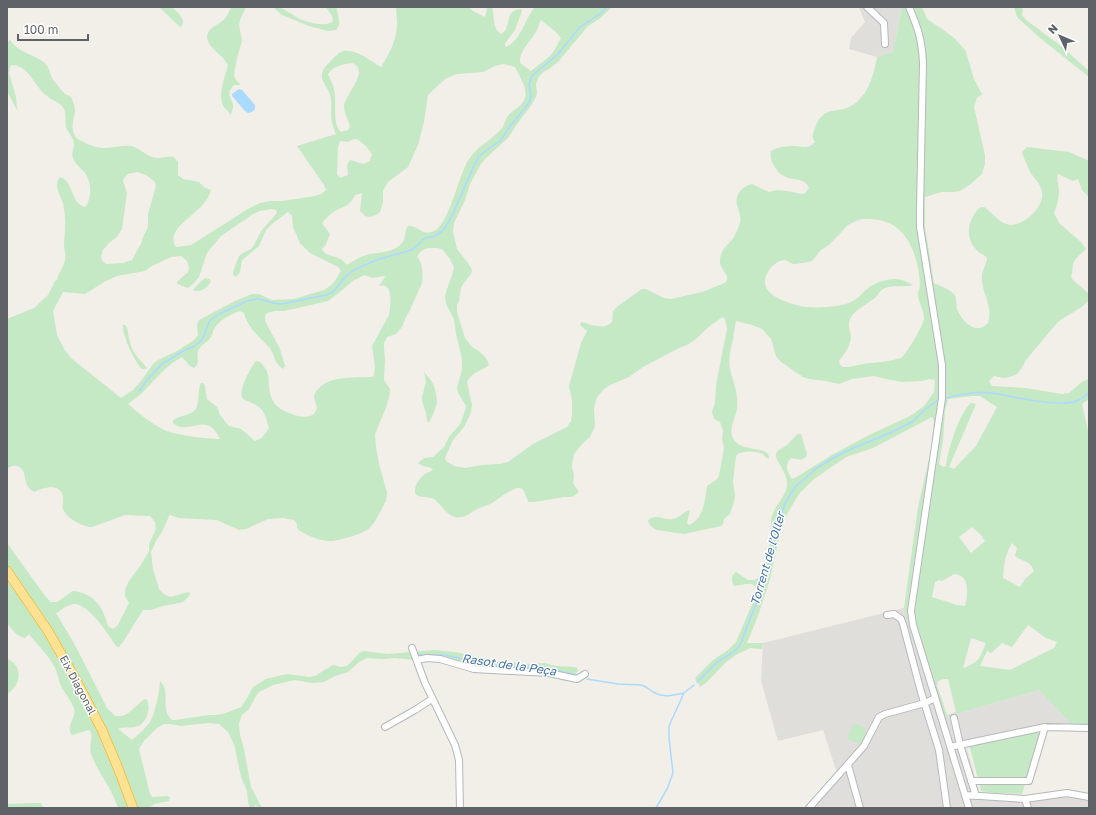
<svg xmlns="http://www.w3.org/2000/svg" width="1096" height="815" font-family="'Golos Text',sans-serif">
<rect width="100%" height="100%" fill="#f1efe8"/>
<path fill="#e0deda" d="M 859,7 L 902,7 L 893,52 L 877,57 L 849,49 L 851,38 L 865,22 Z
M 904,608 L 939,719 L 1039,690 L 1073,726 L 965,742 L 980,794 L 1022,797 L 1062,793 L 1089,796 L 1089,808 L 817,808 L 816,805 L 839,779 L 823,730 L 778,741 L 761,681 L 763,643 Z"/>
<path fill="#c5e8c5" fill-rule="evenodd" d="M 159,7 L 172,7 C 177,12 187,19 181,27 L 179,26 Z
M 231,7 L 246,7 L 240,20 L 239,25 L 242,41 L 237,58 L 234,75 L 236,80 L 241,85 L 234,85 L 230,90 C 228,100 234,101 233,107 C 233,108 231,114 231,115 C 229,112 226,110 224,107 C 217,96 225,77 228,65 C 222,54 210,50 207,38 C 207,28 215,27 222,21 C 227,18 229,12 231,7 Z
M 273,7 C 275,7 277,6 279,7 C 282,8 293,15 296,17 C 304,22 326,28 333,21 L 332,16 L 326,7 L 336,7 C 338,15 342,24 336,30 L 328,31 L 309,26 L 282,15 Z
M 396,7 L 469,7 L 473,11 L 485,17 L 487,9 L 486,7 L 492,7 C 495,16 492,29 501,34 C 503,33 505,31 506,29 C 510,20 507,10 521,9 L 522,11 L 515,30 L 506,42 L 505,45 L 506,47 C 522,39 524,20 535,7 L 612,7 L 599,19 L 588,26 L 558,62 L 549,69 L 545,71 L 539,76 L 536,84 L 537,93 L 536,97 L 530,107 L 517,124 L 508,138 L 486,158 L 481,164 L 470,184 L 465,200 L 454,223 L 453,232 L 457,249 L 468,263 L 472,270 L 471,274 L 463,284 L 461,288 L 459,301 L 457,305 L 457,312 L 465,338 L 472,347 L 480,352 L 486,358 L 489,365 C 481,372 472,371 467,382 L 472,405 L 471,413 L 464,427 L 453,440 L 445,458 L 446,461 L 454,466 L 465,468 L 482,465 L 500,464 L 508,462 L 533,444 L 567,427 L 571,421 L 572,414 L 572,400 L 569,386 L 581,343 L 587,331 L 580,325 L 581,322 C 591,324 604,331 612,322 L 613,311 L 618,306 L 642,289 L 646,289 L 664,298 L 671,299 L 702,292 L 725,283 C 732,275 719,269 720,261 C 720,250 728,245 734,237 C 736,233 739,227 740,223 C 743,210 730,203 741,190 C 745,187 747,185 752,184 L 769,192 C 779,188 791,192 801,194 L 805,193 L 809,188 C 805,177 792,181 784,176 C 779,174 776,169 773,164 C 771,160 770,156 771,151 C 777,147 787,146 794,146 C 801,146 809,150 815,142 C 812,138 812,135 814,131 C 824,100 838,118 857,102 C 870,90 874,73 877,57 L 893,52 L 902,7 L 922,7 L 927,19 L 942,29 L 954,38 L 961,45 L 966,52 L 974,79 L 982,94 L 977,98 L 974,107 L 985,155 L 985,164 L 982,174 L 972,183 L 960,191 L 953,192 L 942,192 L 925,197 L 925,227 L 934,283 C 940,286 949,289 954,294 C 957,297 956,304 957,309 C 960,317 970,330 980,328 C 983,328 985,325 988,323 C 993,307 983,295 982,280 C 981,272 986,266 987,258 C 984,254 978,253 975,248 C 964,236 969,216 981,207 L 984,207 C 992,212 997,221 1006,224 C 1021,229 1044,208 1042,193 C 1042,185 1034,178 1030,172 C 1028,166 1023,157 1022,152 L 1027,147 L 1069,152 L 1089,161 L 1089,197 L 1082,190 L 1078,179 L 1073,181 L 1058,174 C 1056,180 1059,185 1059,190 C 1059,198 1057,205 1054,213 L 1060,224 L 1081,242 L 1086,249 C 1082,253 1075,258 1073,264 C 1072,269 1073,272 1071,277 L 1073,280 L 1088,293 L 1089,300 C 1080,311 1066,314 1056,324 L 1026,360 L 1021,369 L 1017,374 L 1010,377 L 1004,378 L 994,376 L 989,381 L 992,386 L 1025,388 L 1062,394 L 1069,393 L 1082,382 L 1089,379 L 1089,399 L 1082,404 L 1089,435 L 1089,726 L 1073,726 L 1039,690 L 939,719 L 904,608 L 918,507 L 931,450 L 934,421 L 932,417 L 873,448 L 846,457 L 814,479 L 799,494 L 787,514 L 780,534 L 770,579 L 758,616 L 747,643 L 763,643 L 762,649 L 750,648 L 736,655 L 725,663 L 707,682 L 700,687 L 695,678 L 713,660 L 728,650 L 736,642 L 756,595 C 759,578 744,585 734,586 C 731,581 731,575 736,572 L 748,580 L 755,580 C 769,572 770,538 771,522 C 770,510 785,499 787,486 C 789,474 775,461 776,455 C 776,452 778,451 779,450 C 782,448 785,447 787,445 C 791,441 794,437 798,434 L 801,434 L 807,454 L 806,457 L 801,460 L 791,458 C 785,465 786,471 792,479 L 795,478 L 832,455 L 869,435 L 910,416 L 923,407 L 927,402 L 934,392 L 935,380 L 929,379 L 922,381 L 902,382 L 886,379 L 874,376 L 852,379 L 839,384 L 826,381 L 809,379 L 803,377 L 781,362 L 776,356 L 771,339 L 762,329 L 752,325 L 736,321 C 735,327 734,332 733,339 C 731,348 728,359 730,369 C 733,381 739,395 737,408 C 736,418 727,430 734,440 C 743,453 769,445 769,458 L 768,459 C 768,459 763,455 763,454 C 756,451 741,450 736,456 L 733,482 L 735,495 L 734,502 L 730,514 L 724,519 L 723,524 L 721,526 L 684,534 L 657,530 C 652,528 649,525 648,520 C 657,513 664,521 673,519 C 680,518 684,511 690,510 L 687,523 L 689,525 C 704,519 705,499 707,486 L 717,479 L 719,476 L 724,448 L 722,438 L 723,431 L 720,422 L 714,419 L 712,412 L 715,403 L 716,385 L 727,329 L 725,319 L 722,317 C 719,320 715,322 711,325 C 700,334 694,344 679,348 L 643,367 L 629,377 L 610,385 L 604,389 L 597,397 L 594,408 L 595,426 L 590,437 L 583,443 L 574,454 L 572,464 L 572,468 L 574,474 L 573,483 L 579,492 L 574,496 L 571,497 L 564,497 L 535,502 L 529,502 C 525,498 526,488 519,488 C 511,488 498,499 492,503 C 486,506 478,508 472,512 C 469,514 465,517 461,517 C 449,520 442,505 434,499 C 429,496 416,499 415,492 C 414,486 421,476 425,474 C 429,472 431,472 433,469 C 428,466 422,467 418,463 L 424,458 L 433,457 L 444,447 L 449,437 L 460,424 L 464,414 L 466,406 L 458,393 L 457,388 L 462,370 L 462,359 L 456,334 L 454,319 L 446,304 L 445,295 L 453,272 L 454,267 L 450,259 L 442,249 C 432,247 423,246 417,257 C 423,263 423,275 422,283 L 410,310 L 405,319 L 402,327 L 396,334 L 387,337 L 384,343 L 384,348 L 385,360 L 384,380 L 390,389 L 390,393 L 387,405 L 375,434 L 376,447 L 379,464 L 387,493 L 386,501 C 381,509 375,525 367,530 C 361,534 338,541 331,541 C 323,542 302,534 297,528 L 297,524 L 294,520 L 283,518 L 268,519 L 246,529 L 239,530 L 217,520 L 179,518 L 170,515 L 169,516 L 163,530 L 156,541 L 151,552 L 153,569 L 159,589 L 165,595 L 171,597 L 188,592 L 190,593 L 190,595 L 183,602 L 179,603 L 163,606 L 151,610 L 143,610 L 123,642 L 119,647 L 116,646 C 109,635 90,606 76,604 C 69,603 61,610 56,613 L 75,645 L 107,708 C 109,710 112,713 114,715 C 126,721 136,704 145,699 L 147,700 C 151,708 147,722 138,726 C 132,729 124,726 118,729 L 132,740 C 138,735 145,729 150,722 C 155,715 160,689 160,681 C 171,691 160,710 172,720 L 175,720 L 209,715 L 216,715 L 226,713 L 241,707 L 246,700 L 253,687 L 266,679 L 287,674 L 309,677 L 315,676 L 331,666 L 334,665 L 340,667 L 347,666 L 353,660 L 359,653 L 364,651 L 388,654 L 435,650 L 461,653 L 497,661 L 529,664 L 545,663 L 556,666 L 574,667 L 577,668 L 578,671 L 570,679 L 564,681 L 553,677 L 538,675 L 512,675 L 475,672 L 466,670 L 444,662 L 427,661 L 424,661 L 395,658 L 384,659 L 367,658 L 359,662 L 348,672 L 335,676 L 324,682 L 312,683 L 295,680 L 273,685 L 259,692 L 256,696 L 249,709 L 242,715 L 239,723 L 239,726 L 240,735 L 244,749 L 251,787 L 262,808 L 258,808 L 255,804 L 255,808 L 250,808 L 248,802 L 247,791 L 241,777 L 235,748 L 232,740 L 228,732 L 219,724 L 208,723 L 181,726 L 170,724 L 164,724 L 157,728 L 144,741 L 139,749 L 150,794 L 152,797 L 167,796 L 170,797 L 169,801 L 154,804 L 149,808 L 118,808 C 112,788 98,773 91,754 C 88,745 95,736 89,730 L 72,735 C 65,726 77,718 74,708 C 71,701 65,693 61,686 C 58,680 58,672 54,666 C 48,654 37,645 29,634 L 25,638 C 18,637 11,629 7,623 L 7,543 L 45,596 L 51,602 L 57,602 L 73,591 C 94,593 103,607 108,626 L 113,629 L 118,625 L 129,603 L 125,596 L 125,590 L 129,581 L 141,565 L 149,551 L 149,544 L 156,529 L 155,522 L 150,516 L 125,515 L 92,527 C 83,527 66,518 63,509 C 62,506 63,501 63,497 C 60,482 43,488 34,492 C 31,490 28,488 27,485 C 24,479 26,467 16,466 C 13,465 10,467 7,469 L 7,319 L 34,308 L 48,295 L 55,281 L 57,280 C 58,273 64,267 65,260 C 66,256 65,251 64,247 C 64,238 66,229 65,219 C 65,214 64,208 63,203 C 60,195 53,185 60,177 C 74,181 70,203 85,207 C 86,206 88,204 88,202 C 92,194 90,179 85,173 C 81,168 75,164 73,158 C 71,153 74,149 74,143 C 73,137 70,135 67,130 C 64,124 67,115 64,109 C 61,102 52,101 47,96 C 34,87 30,65 11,65 L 10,67 L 9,73 L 16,97 L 17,108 L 18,112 L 7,91 L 7,44 L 10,39 C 16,52 34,54 45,63 C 49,67 50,74 53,80 C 55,82 64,93 65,94 C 67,95 69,95 71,97 C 73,101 75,107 75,111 C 74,120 70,127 75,136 C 79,142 98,149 106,148 C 114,148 123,145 131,146 C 140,148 147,157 156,158 C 162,159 168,155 174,157 L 178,162 L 178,175 L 183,179 L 199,182 L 204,187 L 211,190 C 209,199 201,207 194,213 C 185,222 167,232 176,247 L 185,246 L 191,245 L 248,209 L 260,203 L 270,201 L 282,201 L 315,196 L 321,194 L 326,190 L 324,185 L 297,146 L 336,134 C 333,128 331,120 331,113 C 331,107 332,101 330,95 C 329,89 323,84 322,78 C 321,71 325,66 330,62 C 333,58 339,52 344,51 C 357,49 370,61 381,67 C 390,53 397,39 397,23 C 397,18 396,12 396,7 ZM 541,20 L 556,32 L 561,38 L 554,51 L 550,56 L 531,71 L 520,63 C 519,51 530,42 536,32 C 538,28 539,24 541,20 ZM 352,63 C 371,70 345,95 344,106 C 344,114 349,120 350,127 L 348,130 L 341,132 C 332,125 337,100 334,89 C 333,84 330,79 328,74 C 333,66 343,64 352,63 ZM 504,64 L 515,67 C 519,76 528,88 525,98 C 522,107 513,109 508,116 C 505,119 505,123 503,127 C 493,140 476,146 468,161 C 458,177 450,220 436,230 C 423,238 418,225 408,226 C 404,231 406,239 402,243 C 394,253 378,252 366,255 C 360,257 353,261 347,265 C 345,263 344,261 342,260 C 335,255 325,257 322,249 L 326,244 L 330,234 L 322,223 C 325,220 328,216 332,213 C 342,206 349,208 355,195 L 362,193 L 360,211 L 365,216 L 370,217 L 376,215 L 380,212 L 383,202 L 383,191 L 388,182 L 408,167 L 418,145 L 424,122 L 428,95 L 445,79 L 457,74 L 483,72 L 495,66 ZM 354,139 L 357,139 L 366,146 L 372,154 L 370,161 L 363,164 L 350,160 L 347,165 L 348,175 L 340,178 L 337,174 L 338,147 L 340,141 L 347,142 ZM 137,172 L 146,175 L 155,182 L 156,186 L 148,214 L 148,227 L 142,239 L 142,242 L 132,260 L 123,263 L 106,264 L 102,260 L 101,257 L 103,250 L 109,243 L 117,237 L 122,229 L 127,193 L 123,181 L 124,178 L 128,174 ZM 271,209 L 276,210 L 277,213 L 262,230 L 254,245 L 251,249 L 243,253 L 239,256 L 233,272 L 233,274 L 235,277 L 237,276 L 240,272 L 242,260 L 259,246 L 266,230 L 273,223 L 288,212 L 292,216 L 293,227 L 300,243 L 310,253 L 338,267 L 341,271 L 335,281 L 330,286 L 324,290 L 294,299 L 272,300 L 259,294 L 252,294 L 235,301 L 201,319 L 198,321 L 197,326 L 198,335 L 194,340 L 177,351 L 158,360 L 153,364 L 141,381 L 133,390 L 121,398 L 71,358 L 64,349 L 57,335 L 53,311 L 63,292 L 85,294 L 104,282 L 117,276 L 145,271 L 150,267 L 171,257 L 181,256 L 187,261 L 189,267 L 188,272 L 177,282 L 177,284 L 188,288 L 194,283 L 199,277 L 207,253 L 221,236 L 253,214 L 260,211 ZM 862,219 C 869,219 876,219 883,221 C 910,228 919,261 920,285 C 920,288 918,291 918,294 C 918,302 924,310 924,318 C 925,323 907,353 902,357 C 896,361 871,363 863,364 C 857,365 851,367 845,367 C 841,367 840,365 839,361 C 843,355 848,350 850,342 C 852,337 850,332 849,327 C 848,313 863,307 872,300 C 877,298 878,292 883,289 C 891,284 904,288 913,285 C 909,283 906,281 902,280 C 891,277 876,282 867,289 C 862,293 859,298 853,301 C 848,304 842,305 836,306 C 814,309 796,308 776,297 C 770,294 764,288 765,280 C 766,272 775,260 785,260 C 788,261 790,263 793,264 C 799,264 806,262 812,261 L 821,250 L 830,244 L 848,225 L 856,221 ZM 365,275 L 373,278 L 384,276 L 385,277 L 379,286 C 380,286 383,285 385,286 C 393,289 390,308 389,315 L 372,346 L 375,366 L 374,375 L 372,377 L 368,377 C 351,378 332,376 319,388 C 317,391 314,393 314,396 C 314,400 317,405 317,409 L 313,415 C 306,418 299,417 292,414 C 276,409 270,401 269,385 C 268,382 269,378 268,375 C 267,370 264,366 260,362 L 256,361 C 251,367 237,392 243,399 C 246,401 249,401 252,403 C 264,407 266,417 269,428 L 262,438 L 255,441 L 241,429 L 229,426 L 228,425 L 220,415 L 217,407 L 207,399 L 205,386 L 203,383 L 201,383 C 196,393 202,408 191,413 C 185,416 180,416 175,419 L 173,421 L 173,423 C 189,437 206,409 220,439 C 208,439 175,435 164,430 C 151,423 139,414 128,404 C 132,401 137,397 141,394 C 154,381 165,366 182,357 L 190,366 L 194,368 C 201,363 196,358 198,351 C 200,345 207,343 211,337 C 212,335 213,331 214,329 C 220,319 231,314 240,311 L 244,313 C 247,324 253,331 261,339 C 264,342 267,345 270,348 C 275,356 274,363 283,369 L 285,366 L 280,349 L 265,321 L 265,316 L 267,313 L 275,311 L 284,311 L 328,301 L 341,291 L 354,280 ZM 972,396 L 980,396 L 997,407 L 976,446 L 954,469 L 949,467 L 976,404 L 971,403 C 959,413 948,450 946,466 L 943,467 L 939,464 L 943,440 L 945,411 L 948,399 ZM 972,527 L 980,534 L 985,541 L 971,553 L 959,537 ZM 1012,543 L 1017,548 L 1015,556 C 1022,562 1030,560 1034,571 L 1025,579 L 1020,587 L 1003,578 C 1004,565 1005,554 1012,543 ZM 954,574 C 970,574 968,595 965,606 L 957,605 L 932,597 L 935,582 L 939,580 L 942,581 ZM 1028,625 L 1046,638 L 1057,642 L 1054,648 L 1010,670 L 980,666 L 987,651 L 991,653 L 1002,643 L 1012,647 ZM 971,638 L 986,643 C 979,659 980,662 963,668 ZM 944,679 L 948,679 L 956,712 L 947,715 L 937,685 L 938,681 Z
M 1014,7 L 1021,7 L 1023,9 L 1022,15 L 1026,20 L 1061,46 L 1089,71 L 1089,77 L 1040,38 L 1017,17 Z
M 205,278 L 209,279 L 211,281 C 208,288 200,293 193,290 L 198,284 Z
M 123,325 L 125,325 L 127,327 C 128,333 129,340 131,346 C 134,355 142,362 147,368 L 146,369 L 142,369 L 141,368 C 134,360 122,335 123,325 Z
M 424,371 C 426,376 431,379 433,384 C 435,387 437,399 437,402 C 436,408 432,418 428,423 L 427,420 L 426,413 L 422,401 L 422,397 L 426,382 Z
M 7,659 C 24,665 21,686 7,694 Z
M 853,723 L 866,728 L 864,731 L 866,732 L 861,744 L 847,739 Z
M 1036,732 L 1041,734 L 1022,794 L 996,793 L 981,791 L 969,744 Z
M 37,803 L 41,803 L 43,808 L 7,808 L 7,804 Z"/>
<path fill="#aadaff" d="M 239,89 L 242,90 L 255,105 L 255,109 L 252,112 L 248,113 L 245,111 L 232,96 L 232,94 Z"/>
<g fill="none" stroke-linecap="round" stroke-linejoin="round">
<path stroke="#aadaff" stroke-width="1.5" d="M 139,391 L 147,380 L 162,364 L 185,350 L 193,347 L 200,342 L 203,338 L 209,322 L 212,319 L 219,314 L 247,301 L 256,299 L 260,299 L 273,303 L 282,304 L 326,295 L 333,292 L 347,275 L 354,270 L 379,259 L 412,250 L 425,238 L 433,237 L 441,232 L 444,229 L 451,218 L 472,170 L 479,156 L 501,140 L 511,125 L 525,108 L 530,101 L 531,97 L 529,84 L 532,76 L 558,54 L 579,28 L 601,13 L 606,7
M 946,398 C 961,394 976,391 991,393 C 1014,396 1059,409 1079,400 C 1083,398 1086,395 1089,392
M 419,655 L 444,655 L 494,665 L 542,667 L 576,675
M 587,679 L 618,684 L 641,685 L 646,687 L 653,692 L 660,695 L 668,696 L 684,693
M 697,682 L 717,662 L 732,653 L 738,648 L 742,641 L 746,629 L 758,599 L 768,569 L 775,534 L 785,503 L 795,487 L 818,467 L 844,452 L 890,433 L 912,422 L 928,407 L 937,401
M 656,808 L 667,789 L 673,773 L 669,738 L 669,726 L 684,693 L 694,685"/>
<defs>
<path id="minor" d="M 867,7 L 884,23 L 885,44
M 909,7 C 918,28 922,40 923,63 L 920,209 L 920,227 L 942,365 L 942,398 L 911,611 L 913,625 L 969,808
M 887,615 L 894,614 L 901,619 L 903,624 L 921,692 L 939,750 L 947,808
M 412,648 L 425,683 L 455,745 L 459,760 L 460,808
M 417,660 L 427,658 L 440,659 L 474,669 L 549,673 L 577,679 L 585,674
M 954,718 L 960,745 L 976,796
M 385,727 L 415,710 L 432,699
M 950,747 L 1045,727 L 1089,728
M 848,765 L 860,808
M 971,781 L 1029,781 L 1045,727
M 965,795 L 1025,799 L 1067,793 L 1089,797
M 1025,799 L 1028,808
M 809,808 L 864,746 L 879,717 L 885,714 L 925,703 L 935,698"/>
<path id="highway" d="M 7,571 L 48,631 L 76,680 L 102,730 L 118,768 L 133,808"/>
</defs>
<use href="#minor" stroke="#b5b8bc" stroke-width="8"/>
<use href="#highway" stroke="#f9ab00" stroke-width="10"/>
<use href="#minor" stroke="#fff" stroke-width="6"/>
<use href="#highway" stroke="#fde293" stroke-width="9"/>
</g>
<g text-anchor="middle" stroke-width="3" stroke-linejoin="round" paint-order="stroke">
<g font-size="11" fill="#5f6368" stroke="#fff">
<text transform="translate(78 685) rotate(62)" y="4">Eix Diagonal</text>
</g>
<g font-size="12" font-style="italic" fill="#4174aa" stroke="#fff">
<text transform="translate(768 559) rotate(-74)" y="4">Torrent de l'Oller</text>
<text transform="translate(509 665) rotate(8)" y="4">Rasot de la Peça</text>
</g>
</g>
<rect width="1096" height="815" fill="none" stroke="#5f6368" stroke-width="16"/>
<g transform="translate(1060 36) rotate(314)" stroke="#ffffff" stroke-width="3" paint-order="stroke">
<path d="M0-3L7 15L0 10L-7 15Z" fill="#5f6368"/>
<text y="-6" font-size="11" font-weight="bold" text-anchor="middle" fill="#5f6368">N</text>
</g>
<path d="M18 34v6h70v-6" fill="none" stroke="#5f6368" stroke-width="2"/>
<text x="24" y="34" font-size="12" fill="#5f6368" stroke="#ffffff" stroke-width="3" paint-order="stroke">100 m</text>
</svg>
